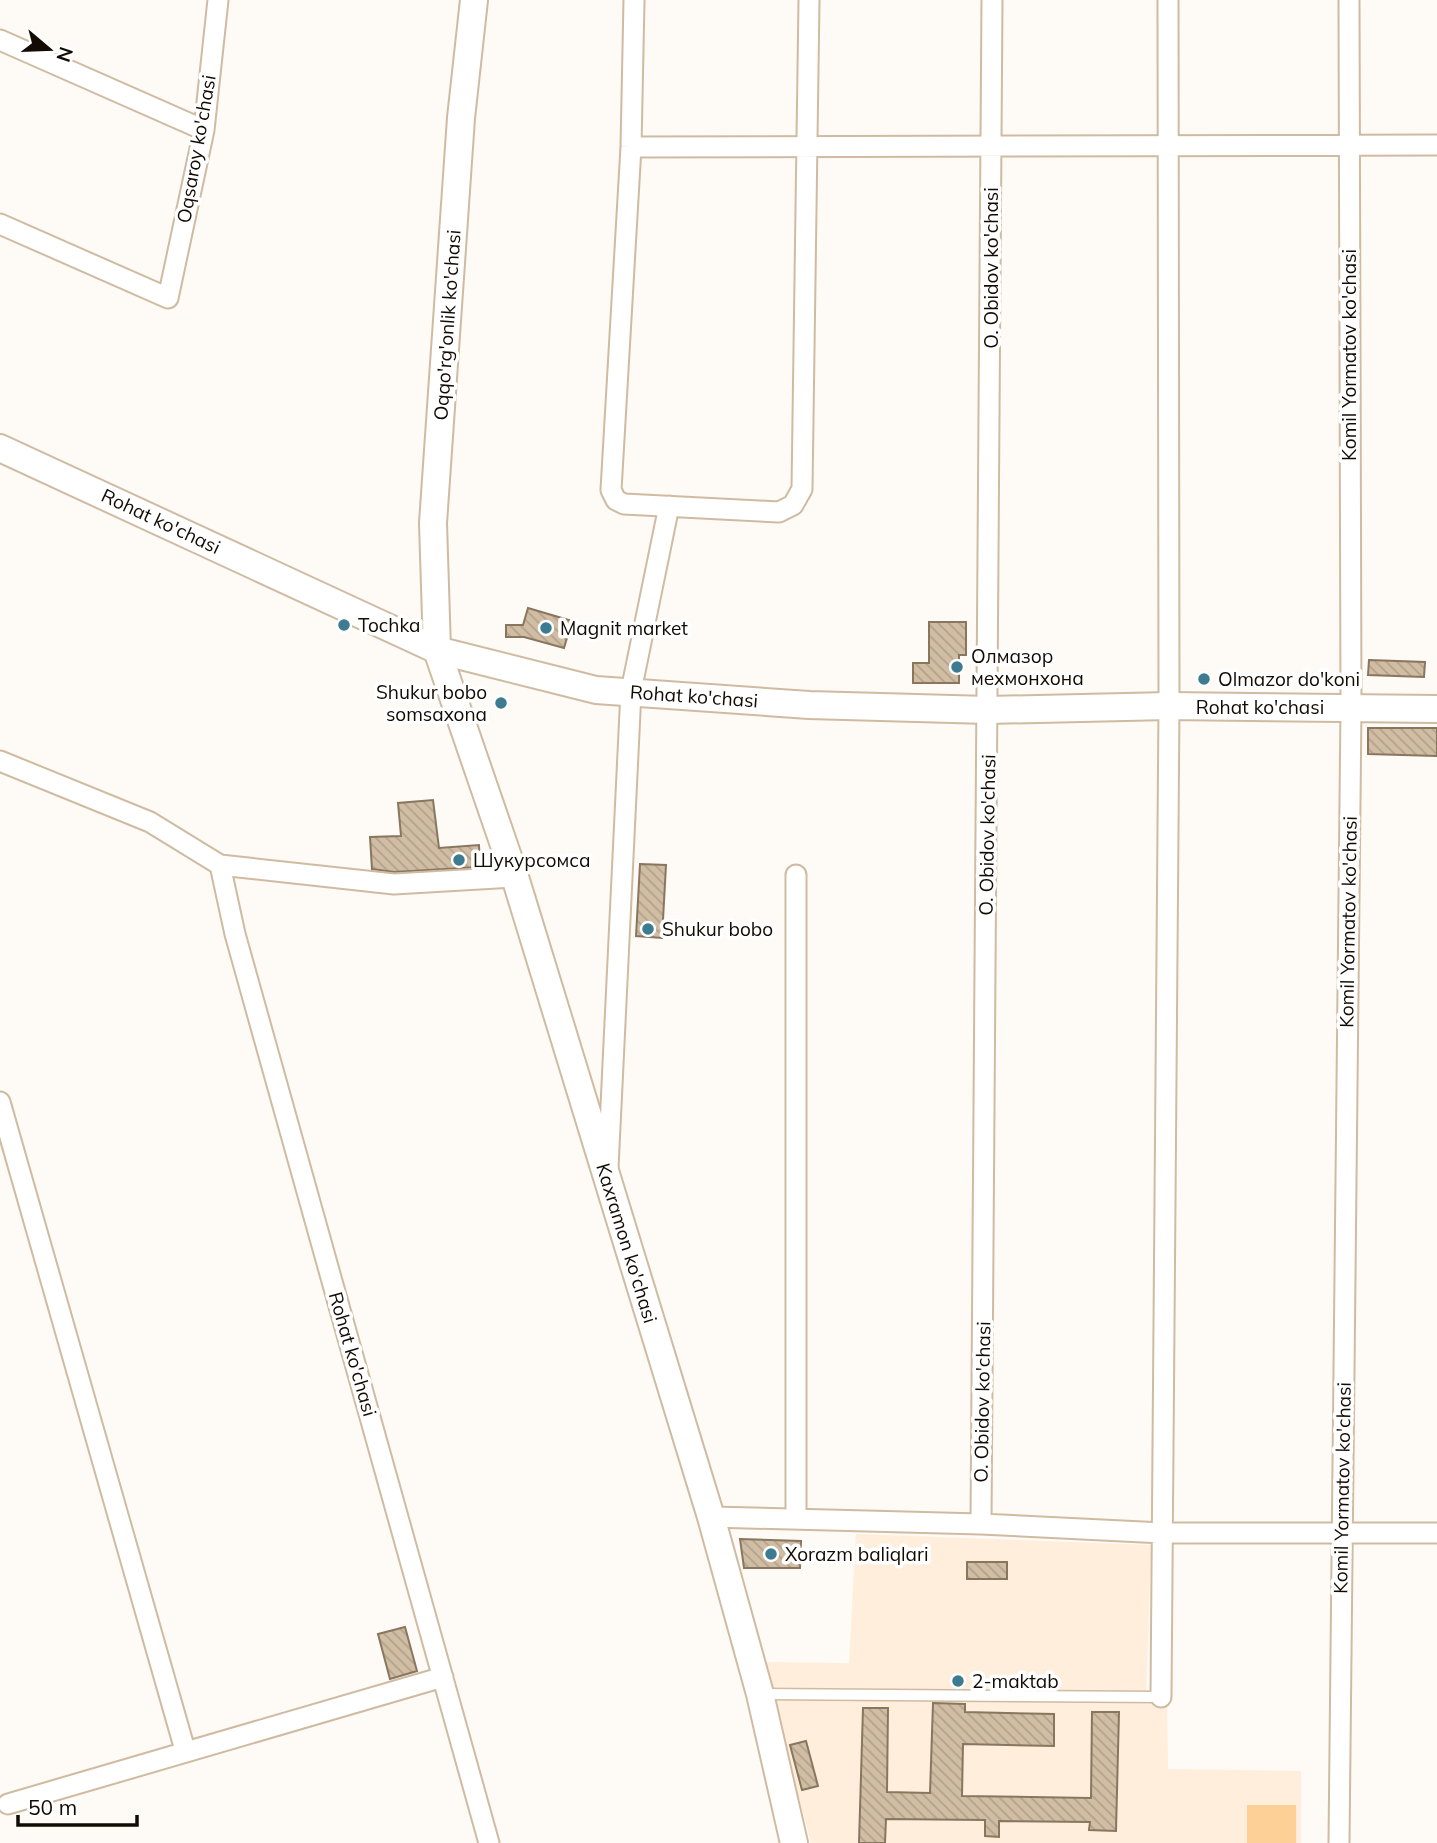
<svg xmlns="http://www.w3.org/2000/svg" width="1437" height="1843" font-family="Mulish,sans-serif">
<defs>
<pattern id="building-back-hatch" width="6" height="6" patternUnits="userSpaceOnUse" patternTransform="scale(1.75)"><rect width="6" height="6" fill="#d1bda4"/><path d="M-1 5l2 2M0 0l6 6M5-1l2 2" fill="none" stroke="#b2a18c"/></pattern>
</defs>
<rect width="100%" height="100%" fill="#fefaf5"/>
<path fill="#feeedb" d="M 856,1534 L 1151,1545 L 1146,1702 L 1167,1699 L 1168,1769 L 1301,1771 L 1301,1843 L 811,1843 L 764,1662 L 849,1663 Z"/>
<path fill="#fdd097" d="M 1247,1805 L 1296,1805 L 1296,1843 L 1247,1843 Z"/>
<path fill="url(#building-back-hatch)" stroke="#89765f" stroke-width="2" d="M 528,608 L 572,621 L 564,648 L 524,637 L 506,637 L 506,625 L 523,625 Z
M 929,622 L 966,622 L 966,655 L 959,655 L 959,683 L 913,683 L 913,663 L 929,663 Z
M 1369,660 L 1425,662 L 1424,677 L 1368,675 Z
M 1368,728 L 1437,728 L 1437,756 L 1368,754 Z
M 433,800 L 439,848 L 479,845 L 480,867 L 394,872 L 372,869 L 370,837 L 401,836 L 398,803 Z
M 640,864 L 666,865 L 662,938 L 636,936 Z
M 740,1539 L 801,1541 L 800,1568 L 744,1568 Z
M 967,1562 L 1007,1562 L 1007,1579 L 967,1579 Z
M 405,1627 L 417,1671 L 390,1679 L 378,1634 Z
M 933,1703 L 965,1704 L 965,1712 L 1054,1714 L 1054,1746 L 963,1744 L 962,1796 L 1091,1798 L 1092,1712 L 1119,1712 L 1116,1831 L 1089,1830 L 1090,1822 L 999,1821 L 999,1837 L 985,1836 L 985,1820 L 886,1819 L 885,1843 L 859,1843 L 863,1708 L 888,1708 L 887,1792 L 930,1793 Z
M 806,1741 L 818,1786 L 802,1790 L 790,1745 Z"/>
<g fill="none" stroke-linecap="round" stroke-linejoin="round">
<defs>
<path id="lane" d="M 761,1694 L 1161,1697"/>
<path id="street" d="M 634,0 L 631,147 L 611,490 L 616,500 L 624,504 L 779,512 L 793,505 L 802,489 L 809,0
M 0,40 L 204,130
M 631,147 L 1437,145
M 0,224 L 168,298 L 204,130 L 218,0
M 0,761 L 150,822 L 220,865 L 394,884 L 515,877
M 220,865 L 235,934 L 489,1843
M 796,875 L 796,1519
M 0,1102 L 185,1750
M 608,1168 L 631,691 L 669,506
M 711,1517 L 981,1524 L 1163,1533 L 1437,1533
M 981,1524 L 992,0
M 1161,1697 L 1169,706 L 1168,0
M 8,1804 L 443,1677
M 1339,1843 L 1351,707 L 1349,0"/>
<path id="secondary" d="M 474,0 L 461,118 L 433,523 L 437,650 L 515,877 L 711,1517 L 760,1694 L 794,1843
M 0,448 L 437,650 L 596,690 L 809,705 L 988,710 L 1169,706 L 1437,709"/>
</defs>
<use href="#lane" stroke="#cfbba2" stroke-width="13"/>
<use href="#street" stroke="#cfbba2" stroke-width="23"/>
<use href="#secondary" stroke="#cfbba2" stroke-width="30"/>
<use href="#lane" stroke="#fff" stroke-width="10"/>
<use href="#street" stroke="#fff" stroke-width="19"/>
<use href="#secondary" stroke="#fff" stroke-width="26"/>
</g>
<g fill="#3d7b90" stroke="#fff" stroke-width="2.5">
<circle cx="344" cy="625" r="7"/>
<circle cx="546" cy="628" r="7"/>
<circle cx="957" cy="667" r="7"/>
<circle cx="1204" cy="679" r="7"/>
<circle cx="501" cy="703" r="7"/>
<circle cx="459" cy="860" r="7"/>
<circle cx="648" cy="929" r="7"/>
<circle cx="771" cy="1554" r="7"/>
<circle cx="958" cy="1681" r="7"/>
</g>
<g text-anchor="middle" stroke-width="7" stroke-linejoin="round" paint-order="stroke">
<g font-size="19" fill="#120b04" stroke="#fff">
<text transform="translate(196 149) rotate(-80)" y="7">Oqsaroy ko'chasi</text>
<text transform="translate(991 268) rotate(-90)" y="7">O. Obidov ko'chasi</text>
<text transform="translate(447 325) rotate(-86)" y="7">Oqqo'rg'onlik ko'chasi</text>
<text transform="translate(1349 355) rotate(-90)" y="7">Komil Yormatov ko'chasi</text>
<text transform="translate(161 521) rotate(25)" y="7">Rohat ko'chasi</text>
<text transform="translate(694 696) rotate(4)" y="7">Rohat ko'chasi</text>
<text x="1260" y="714">Rohat ko'chasi</text>
<text transform="translate(987 835) rotate(-89)" y="7">O. Obidov ko'chasi</text>
<text transform="translate(1348 922) rotate(-89)" y="7">Komil Yormatov ko'chasi</text>
<text transform="translate(627 1243) rotate(73)" y="7">Kaxramon ko'chasi</text>
<text transform="translate(353 1354) rotate(74)" y="7">Rohat ko'chasi</text>
<text transform="translate(982 1402) rotate(-89)" y="7">O. Obidov ko'chasi</text>
<text transform="translate(1342 1488) rotate(-89)" y="7">Komil Yormatov ko'chasi</text>
</g>
<g font-size="19" fill="#120b04" stroke="#fff" text-anchor="start">
<text x="358" y="632">Tochka</text>
<text x="560" y="635">Magnit market</text>
<text x="971" y="663">Олмазор<tspan x="971" dy="22">мехмонхона</tspan></text>
<text x="1218" y="686">Olmazor do'koni</text>
<text x="487" y="699" text-anchor="end">Shukur bobo<tspan x="487" dy="22">somsaxona</tspan></text>
<text x="473" y="867">Шукурсомса</text>
<text x="662" y="936">Shukur bobo</text>
<text x="785" y="1561">Xorazm baliqlari</text>
<text x="972" y="1688">2-maktab</text>
</g>
</g>
<g transform="translate(49 49) rotate(109)" stroke="#ffffff" stroke-width="5" paint-order="stroke">
<path d="M0-5L12 26L0 18L-12 26Z" fill="#120b04"/>
<text y="-10" font-size="19" font-weight="bold" text-anchor="middle" fill="#120b04">N</text>
</g>
<path d="M18 1815v10h119v-10" fill="none" stroke="#120b04" stroke-width="3.5"/>
<text x="28" y="1815" font-size="21" fill="#120b04" stroke="#ffffff" stroke-width="5" paint-order="stroke">50 m</text>
</svg>
